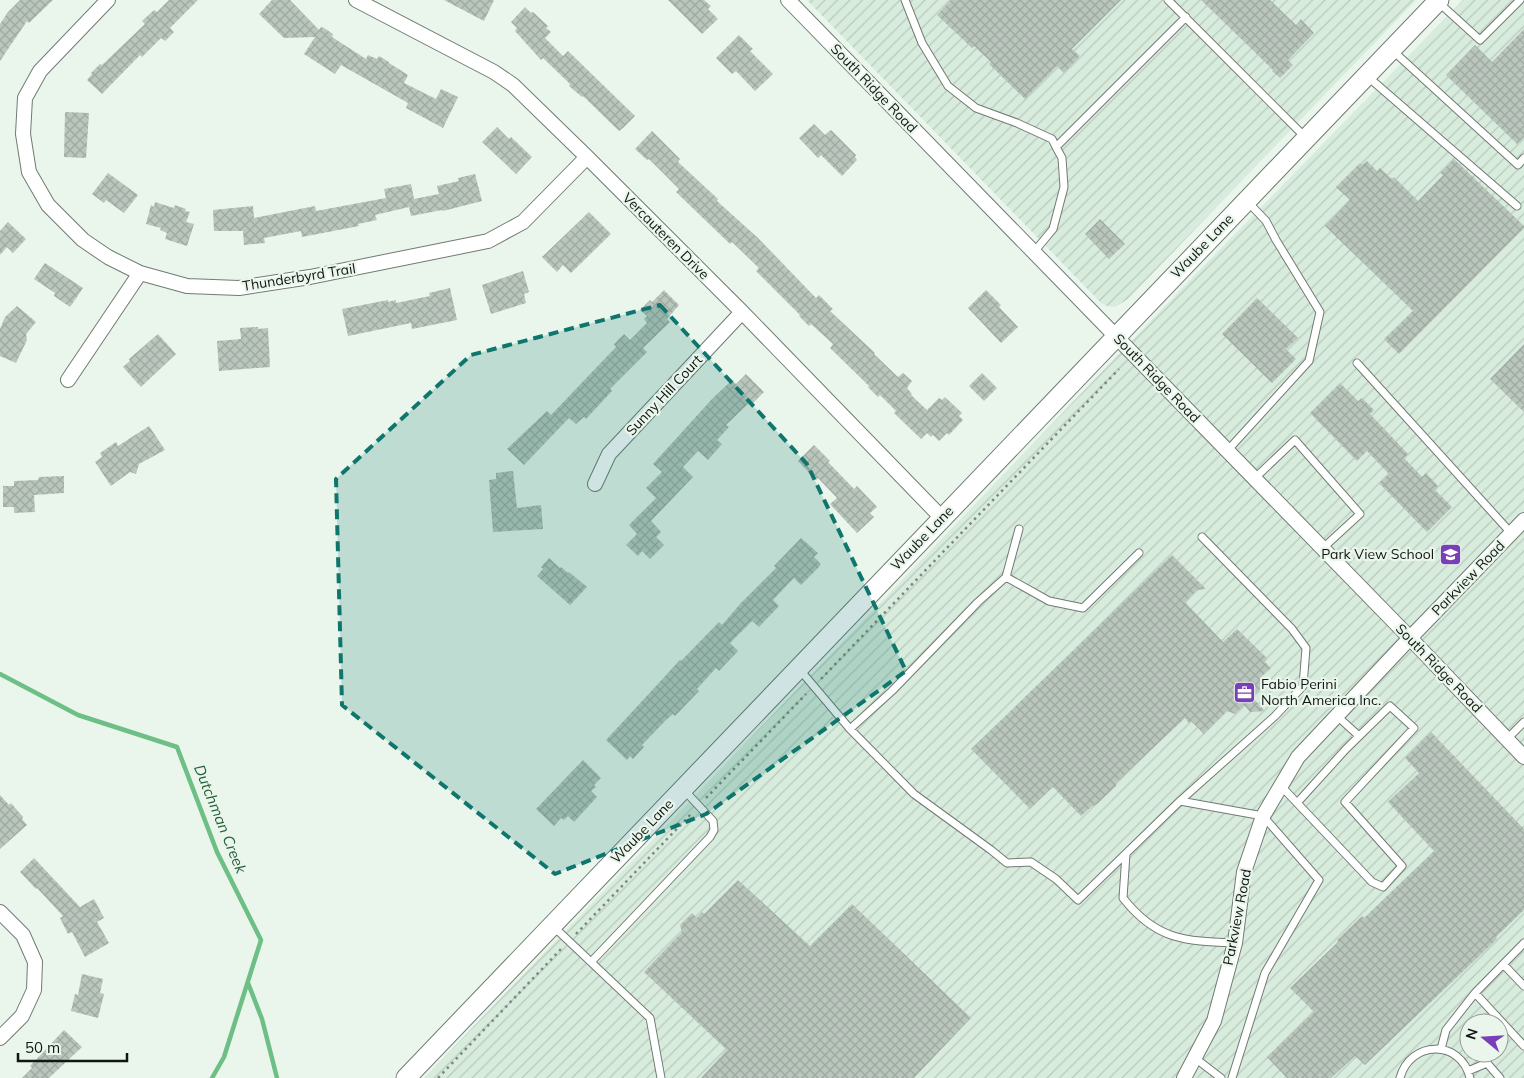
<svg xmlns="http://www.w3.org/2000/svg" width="1524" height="1078" font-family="Mulish,sans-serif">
<defs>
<pattern id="industrial-furrows" width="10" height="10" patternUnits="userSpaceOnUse" patternTransform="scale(1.25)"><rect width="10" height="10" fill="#d8ecdd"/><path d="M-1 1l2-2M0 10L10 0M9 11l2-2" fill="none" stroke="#b8cabd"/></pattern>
<pattern id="building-cross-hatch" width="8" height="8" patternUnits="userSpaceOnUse" patternTransform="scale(1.25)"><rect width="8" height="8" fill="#b9c6bc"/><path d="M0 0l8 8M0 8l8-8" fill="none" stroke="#9ea9a1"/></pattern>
</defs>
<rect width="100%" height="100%" fill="#eaf6ec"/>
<path fill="url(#industrial-furrows)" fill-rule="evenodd" d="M 807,0 L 1416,0 L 1128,299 L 1115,307 L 1107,306 L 1101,303 Z
M 1463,0 L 1524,0 L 1524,1078 L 424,1078 L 1190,280 ZM 1469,1023 L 1499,1023 L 1499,1053 L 1469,1053 Z"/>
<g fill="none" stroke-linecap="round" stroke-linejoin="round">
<path stroke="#6dbf86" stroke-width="4.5" d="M 0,674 L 78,715 L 177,747 L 217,852 L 261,940 L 224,1057 L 212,1078
M 248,983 L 262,1019 L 277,1078"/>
</g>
<path fill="url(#building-cross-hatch)" d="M 20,0 L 53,0 L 29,23 L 27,21 L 0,61 L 0,24 L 8,12 Z
M 169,0 L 198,0 L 170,28 L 174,32 L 165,41 L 161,38 L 142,57 L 140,55 L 102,94 L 87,80 L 92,74 L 91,73 L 100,64 L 102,65 L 145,24 L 142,21 L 154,10 L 157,12 Z
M 272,0 L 290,0 L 319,30 L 321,27 L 324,28 L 333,34 L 332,37 L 366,59 L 368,55 L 377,59 L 379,56 L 389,62 L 389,63 L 408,75 L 404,83 L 436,99 L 441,89 L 458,97 L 443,128 L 406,108 L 408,103 L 341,65 L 335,74 L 304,54 L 315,37 L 284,38 L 259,14 Z
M 444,0 L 494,0 L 484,21 Z
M 668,0 L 704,0 L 711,6 L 708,9 L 718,19 L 702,34 Z
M 951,0 L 1121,0 L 1072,49 L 1080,56 L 1064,73 L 1057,66 L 1025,99 L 989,64 L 991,62 L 974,46 L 972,48 L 937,15 Z
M 1201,0 L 1270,0 L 1296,25 L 1301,19 L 1314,33 L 1288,60 L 1293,65 L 1280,78 L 1272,71 L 1273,70 Z
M 525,7 L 531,13 L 533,12 L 548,26 L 546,28 L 551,32 L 545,38 L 563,56 L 568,51 L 635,116 L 623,128 L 619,131 L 583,96 L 582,97 L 569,86 L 570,84 L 543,58 L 541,60 L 515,31 L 517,28 L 511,22 Z
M 1524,29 L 1524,137 L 1517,144 L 1446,75 L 1475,45 L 1492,62 Z
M 739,35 L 753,49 L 750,51 L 773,74 L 755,91 L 736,71 L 732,74 L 716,58 Z
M 65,112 L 89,113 L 86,158 L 64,157 Z
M 814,124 L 825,135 L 831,130 L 856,155 L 855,157 L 857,160 L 842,176 L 821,155 L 818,158 L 799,138 Z
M 497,127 L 509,139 L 511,137 L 532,157 L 516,174 L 482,142 Z
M 652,131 L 680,159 L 678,162 L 718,199 L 717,201 L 758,238 L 816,298 L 819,295 L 833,309 L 830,311 L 875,353 L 874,354 L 898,377 L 903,373 L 912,381 L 907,388 L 912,394 L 911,395 L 927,410 L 939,398 L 942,400 L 945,397 L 962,413 L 959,416 L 963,420 L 949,435 L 947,433 L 939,441 L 933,435 L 931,437 L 927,433 L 921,439 L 894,413 L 896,411 L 880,395 L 878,397 L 868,387 L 869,386 L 830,348 L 833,344 L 811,324 L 809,326 L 799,316 L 800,315 L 756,271 L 759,268 L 732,242 L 730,244 L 676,192 L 679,189 L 649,159 L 647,160 L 635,149 Z
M 1454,159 L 1524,226 L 1524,228 L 1399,354 L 1384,339 L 1413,311 L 1325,226 L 1350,200 L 1336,187 L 1360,163 L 1362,165 L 1367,161 L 1377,171 L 1380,168 L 1392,179 L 1394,177 L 1418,201 L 1443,175 L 1440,173 Z
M 108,173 L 138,195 L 124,213 L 106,200 L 104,203 L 92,194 Z
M 475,174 L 482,201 L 443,211 L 442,210 L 411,216 L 409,207 L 375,215 L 377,220 L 358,224 L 359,226 L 302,237 L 301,231 L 264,238 L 265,243 L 244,245 L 243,231 L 214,231 L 213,210 L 253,206 L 254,218 L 315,206 L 316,211 L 386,198 L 384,189 L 411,184 L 414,199 L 439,194 L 437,186 L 459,181 L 458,178 Z
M 155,202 L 174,208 L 175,205 L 186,209 L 185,211 L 190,212 L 186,222 L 194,224 L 187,246 L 165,239 L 167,233 L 160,230 L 161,228 L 146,224 L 151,205 L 154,207 Z
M 589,212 L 611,234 L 571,273 L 563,265 L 557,272 L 542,257 Z
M 1100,219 L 1125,244 L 1109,259 L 1085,234 Z
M 8,222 L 26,239 L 13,253 L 7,247 L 0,255 L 0,231 Z
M 45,263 L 83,288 L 70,307 L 54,296 L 55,293 L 34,279 Z
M 523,271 L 529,292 L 524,294 L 526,303 L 491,314 L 482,285 Z
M 450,288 L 457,320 L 412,329 L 411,323 L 348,336 L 342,309 L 388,300 L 388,302 L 396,300 L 396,303 L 430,296 L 429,293 Z
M 664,290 L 679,305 L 667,319 L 670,322 L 643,348 L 647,352 L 610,389 L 612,391 L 586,419 L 584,417 L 576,424 L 569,418 L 524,465 L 507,449 L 547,411 L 551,415 L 616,347 L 614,344 L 624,334 L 630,340 L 647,323 L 644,319 L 647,316 L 640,310 L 650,300 L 652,302 Z
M 986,290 L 1001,305 L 999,307 L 1018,327 L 1001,343 L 968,308 Z
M 1257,298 L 1298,338 L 1286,349 L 1296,359 L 1272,383 L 1222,334 Z
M 17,306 L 36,322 L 26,334 L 27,340 L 16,363 L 0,356 L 0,329 L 5,317 Z
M 258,327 L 258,329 L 268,328 L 270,367 L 219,371 L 217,341 L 241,339 L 240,328 Z
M 158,334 L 176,354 L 141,387 L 123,367 L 130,361 L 129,359 Z
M 1524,344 L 1524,412 L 1490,379 Z
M 982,373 L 997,388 L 984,401 L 969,386 Z
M 746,374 L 764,392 L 753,403 L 751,401 L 726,425 L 729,427 L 717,440 L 722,444 L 708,460 L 698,451 L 683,467 L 693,477 L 651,521 L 661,532 L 656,537 L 664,545 L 650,559 L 642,551 L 638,556 L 626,545 L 637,534 L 629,525 L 656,498 L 646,488 L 662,472 L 653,464 L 712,399 L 732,380 L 736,384 Z
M 1340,383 L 1358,401 L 1362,398 L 1374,410 L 1370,414 L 1408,454 L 1404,458 L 1422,477 L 1426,473 L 1438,486 L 1435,490 L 1452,507 L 1427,532 L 1379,483 L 1389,474 L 1367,451 L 1357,461 L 1310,413 Z
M 149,426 L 165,450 L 139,464 L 136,474 L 130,472 L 111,486 L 95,462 L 102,457 L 100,453 L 116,442 L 118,446 Z
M 814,445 L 830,461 L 828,462 L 854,489 L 857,486 L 877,507 L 870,513 L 874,517 L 857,533 L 830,504 L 837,498 L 818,478 L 816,480 L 798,461 Z
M 513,471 L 517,508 L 541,505 L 543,529 L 493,532 L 489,480 L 496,479 L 496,473 Z
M 64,476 L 64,493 L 34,495 L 35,512 L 14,513 L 14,507 L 3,507 L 3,486 L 14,486 L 14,481 L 38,480 L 39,477 Z
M 801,538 L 818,553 L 814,557 L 821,564 L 818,568 L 801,585 L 794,578 L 790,582 L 773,600 L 779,606 L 759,627 L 752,621 L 730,643 L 738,651 L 719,671 L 716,668 L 697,689 L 699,691 L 675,716 L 673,714 L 666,720 L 642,745 L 644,747 L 633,759 L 630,756 L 627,760 L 606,740 L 680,660 L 681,661 L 719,622 L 722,625 L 741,603 L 776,568 L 774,566 Z
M 1172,555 L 1206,589 L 1197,590 L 1185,602 L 1223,642 L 1237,629 L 1267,658 L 1265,662 L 1271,668 L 1262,676 L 1264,685 L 1252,697 L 1265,711 L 1250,712 L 1244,705 L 1235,714 L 1227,711 L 1204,734 L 1191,721 L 1189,723 L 1185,718 L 1116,783 L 1116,786 L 1097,804 L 1091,807 L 1081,816 L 1053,787 L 1030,809 L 971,749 Z
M 549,558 L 560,568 L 561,567 L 568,573 L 569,572 L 587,587 L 570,605 L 537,576 L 543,569 L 541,567 Z
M 1431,732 L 1524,829 L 1524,910 L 1496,937 L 1497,939 L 1365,1065 L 1355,1056 L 1331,1078 L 1287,1078 L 1267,1057 L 1314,1012 L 1290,988 L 1338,942 L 1337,940 L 1362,916 L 1364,918 L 1434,851 L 1388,802 L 1419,773 L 1405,758 Z
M 583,760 L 601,778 L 594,785 L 596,787 L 591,791 L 597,797 L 574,822 L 568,816 L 564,820 L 561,818 L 554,826 L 536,809 Z
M 0,795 L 9,805 L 11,803 L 23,817 L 22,819 L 27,825 L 0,849 Z
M 34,858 L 80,907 L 94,899 L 104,918 L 97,922 L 109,943 L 85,957 L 72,932 L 68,934 L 60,918 L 63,916 L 37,888 L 36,889 L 20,872 Z
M 738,880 L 810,946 L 852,904 L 971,1018 L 914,1078 L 701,1078 L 727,1050 L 644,972 L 682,932 L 680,925 L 692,913 L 697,918 L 702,912 L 704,914 Z
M 82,974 L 103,979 L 100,993 L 104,994 L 98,1018 L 71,1011 L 75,994 L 78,995 Z
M 64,1030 L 82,1047 L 49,1078 L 22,1078 L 32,1068 L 30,1066 Z"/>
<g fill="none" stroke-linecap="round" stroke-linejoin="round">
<defs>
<path id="service" d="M 905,0 L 922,43 L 948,86 L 976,108 L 1017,123 L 1052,139 L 1056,147 L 1062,158 L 1064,187 L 1053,229 L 1034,252
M 1168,0 L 1306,138
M 1438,2 L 1480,40 L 1520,0
M 1392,50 L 1518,165 L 1524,158
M 1367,76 L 1517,206
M 1056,147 L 1186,17
M 1357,363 L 1511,533
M 1228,450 L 1309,361 L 1320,312 L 1276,240 L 1266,221 L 1247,201
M 1255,478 L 1295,440 L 1360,514 L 1323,548
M 1006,577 L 1049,601 L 1083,608 L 1139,553
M 800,670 L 850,729 L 914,794 L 991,850 L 1007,863 L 1031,862 L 1056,879 L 1078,900 L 1180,801 L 1275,716 L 1303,686 L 1306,648 L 1292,629 L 1202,537
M 1337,716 L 1359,736
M 850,729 L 892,691 L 978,602 L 1006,577 L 1019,529
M 1507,739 L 1524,722
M 1281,786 L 1372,882 L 1383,887 L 1402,866 L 1345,802 L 1414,728 L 1390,706 L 1346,749 L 1297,803
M 1180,801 L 1263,816 L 1319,880 L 1265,973 L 1232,1078
M 1126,854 L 1123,898 C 1156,940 1184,941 1235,943
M 554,927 L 650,1018 L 661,1078
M 591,962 L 710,837 L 714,830 L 713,821 L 684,790
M 1504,965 L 1524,986
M 1475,993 L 1524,1046
M 1441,1049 L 1446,1030 L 1475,993 L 1524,943
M 1195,1058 L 1221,1078
M 1468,1071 L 1487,1063 L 1500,1078
M 1400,1078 C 1410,1040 1461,1039 1470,1078"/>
<path id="minor" d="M 108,0 L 40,71 L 25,98 L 23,134 L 29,172 L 48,205 L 83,240 L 108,257 L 140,273 L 187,286 L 239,288 L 310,277 L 488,241 L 523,222 L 587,157
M 356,0 L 494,72 L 513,85 L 587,157 L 742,312 L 942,518
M 788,0 L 1410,638 L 1524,757
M 68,380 L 140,273
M 595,484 L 609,454 L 742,312
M 0,912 L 23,935 L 35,962 L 34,990 L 22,1016 L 0,1038
M 1184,1078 L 1214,1021 L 1235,943 L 1244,872 L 1263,816 L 1298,757 L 1410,638 L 1524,520"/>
<path id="secondary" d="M 406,1078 L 1439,0"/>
</defs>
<use href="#service" stroke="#707b73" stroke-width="9"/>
<use href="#minor" stroke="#707b73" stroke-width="16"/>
<use href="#secondary" stroke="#707b73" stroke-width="21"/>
<path stroke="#7e8780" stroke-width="2.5" stroke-dasharray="2.5 4" stroke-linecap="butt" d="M 821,679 L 1119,369
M 706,798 L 806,694
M 576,934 L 692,813
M 438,1078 L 562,948"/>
<use href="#service" stroke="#fff" stroke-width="7"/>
<use href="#minor" stroke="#fff" stroke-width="14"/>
<use href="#secondary" stroke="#fff" stroke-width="19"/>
</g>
<path fill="#0f766e" fill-opacity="0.2" stroke="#0f766e" stroke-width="4" stroke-dasharray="10 6" stroke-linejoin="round" d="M 660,305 L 807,464 L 906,671 L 706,814 L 555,874 L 342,705 L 336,479 L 471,355 Z"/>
<defs>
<symbol id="school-square" viewBox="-11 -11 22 22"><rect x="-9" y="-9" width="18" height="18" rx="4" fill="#783fb6" stroke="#eaf6ec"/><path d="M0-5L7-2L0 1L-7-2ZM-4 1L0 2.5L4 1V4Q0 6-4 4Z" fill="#fff"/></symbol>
<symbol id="office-square" viewBox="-11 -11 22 22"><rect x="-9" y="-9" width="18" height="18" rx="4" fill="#783fb6" stroke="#eaf6ec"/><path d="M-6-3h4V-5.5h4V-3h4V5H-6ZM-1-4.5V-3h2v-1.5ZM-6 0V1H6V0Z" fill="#fff"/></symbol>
</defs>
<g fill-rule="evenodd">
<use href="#school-square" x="1438" y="542" width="25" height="25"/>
<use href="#office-square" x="1232" y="680" width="25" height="25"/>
</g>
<g text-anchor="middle" stroke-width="4.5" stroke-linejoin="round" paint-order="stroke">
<g font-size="14" fill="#111612" stroke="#eaf6ec">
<text transform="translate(874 88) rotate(46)" y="5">South Ridge Road</text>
<text transform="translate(666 236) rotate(45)" y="5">Vercauteren Drive</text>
<text transform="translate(1202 246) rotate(-46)" y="5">Waube Lane</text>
<text transform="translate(299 277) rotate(-9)" y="5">Thunderbyrd Trail</text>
<text transform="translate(1157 378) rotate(46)" y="5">South Ridge Road</text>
<text transform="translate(664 395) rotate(-47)" y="5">Sunny Hill Court</text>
<text transform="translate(922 538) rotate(-46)" y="5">Waube Lane</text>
<text transform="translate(1468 578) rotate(-46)" y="5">Parkview Road</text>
<text transform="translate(1439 668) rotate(46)" y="5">South Ridge Road</text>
<text transform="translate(642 831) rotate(-46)" y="5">Waube Lane</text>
<text transform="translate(1237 917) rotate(-79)" y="5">Parkview Road</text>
</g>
<g font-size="14" fill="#111612" stroke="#eaf6ec" text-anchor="end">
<text x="1434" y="559">Park View School</text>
<text x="1261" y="689" text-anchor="start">Fabio Perini<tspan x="1261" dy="16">North America Inc.</tspan></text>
</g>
<g font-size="15" font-style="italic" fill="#255f39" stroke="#eaf6ec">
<text transform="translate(220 819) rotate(68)" y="5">Dutchman Creek</text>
</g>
</g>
<g transform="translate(1484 1038) rotate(288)"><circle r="24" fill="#eaf6ec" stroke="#939c95"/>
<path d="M0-4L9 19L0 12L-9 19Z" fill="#783fb6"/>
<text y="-8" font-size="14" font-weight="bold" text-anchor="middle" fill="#111612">N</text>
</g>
<path d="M18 1053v8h109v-8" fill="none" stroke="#111612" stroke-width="2.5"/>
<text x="25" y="1053" font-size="15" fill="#111612" stroke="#eaf6ec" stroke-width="4" paint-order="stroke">50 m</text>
</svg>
